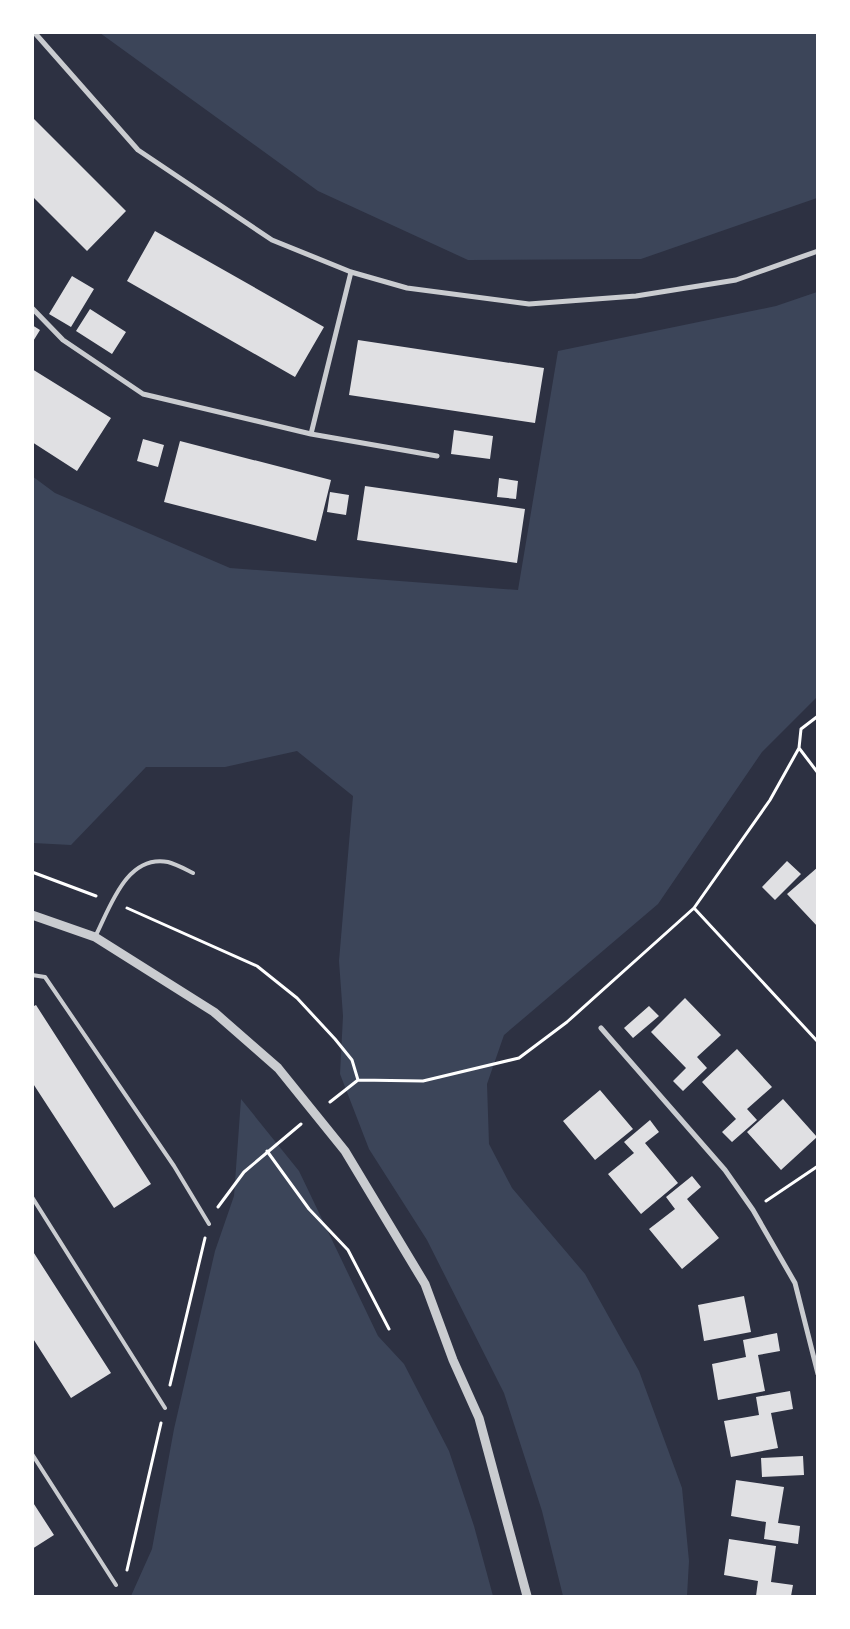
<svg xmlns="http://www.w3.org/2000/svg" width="850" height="1629" font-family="Roboto,sans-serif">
<rect width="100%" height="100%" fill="#2d3142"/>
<path fill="#3c4559" d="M 100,33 L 817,33 L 817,198 L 641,259 L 468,260 L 318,191 Z
M 817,292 L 817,697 L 762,752 L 658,904 L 504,1035 L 487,1084 L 489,1144 L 512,1188 L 585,1274 L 639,1371 L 682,1488 L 689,1561 L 687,1596 L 563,1596 L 542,1511 L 504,1393 L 427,1240 L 369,1149 L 340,1074 L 343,1016 L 339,961 L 353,796 L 297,751 L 225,767 L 146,767 L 71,845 L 33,843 L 32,476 L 55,493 L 230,568 L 518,590 L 558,351 L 776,306 Z
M 241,1099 L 299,1171 L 378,1336 L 404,1364 L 449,1451 L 474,1526 L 493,1596 L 131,1596 L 152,1549 L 174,1429 L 215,1251 L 234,1196 Z"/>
<path fill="#e0e0e3" d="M 32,117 L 126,211 L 87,251 L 32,196 Z
M 155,231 L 324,327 L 295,377 L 127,281 Z
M 72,276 L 94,289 L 71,327 L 49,314 Z
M 90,309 L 126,332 L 112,354 L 76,331 Z
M 32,325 L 40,330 L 32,343 Z
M 358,340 L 544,368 L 535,423 L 349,395 Z
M 32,369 L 111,418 L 77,471 L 32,442 Z
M 454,430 L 493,436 L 490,459 L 451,454 Z
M 143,439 L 164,445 L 158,467 L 137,461 Z
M 180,441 L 331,480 L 316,541 L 164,502 Z
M 499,478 L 518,481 L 516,499 L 497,497 Z
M 365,486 L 525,509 L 517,563 L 357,540 Z
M 330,492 L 349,495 L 346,515 L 327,512 Z
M 787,861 L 801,874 L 775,900 L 762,887 Z
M 818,867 L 818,927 L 787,894 Z
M 685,998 L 721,1035 L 697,1057 L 707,1068 L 683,1091 L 673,1081 L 686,1068 L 651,1032 Z
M 36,1005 L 151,1184 L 114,1208 L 32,1082 L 32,1007 Z
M 649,1006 L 659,1016 L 633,1038 L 624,1028 Z
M 737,1049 L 772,1087 L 747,1109 L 757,1120 L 732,1142 L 722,1132 L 736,1119 L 702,1082 Z
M 600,1090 L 633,1129 L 595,1160 L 563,1121 Z
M 783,1099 L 817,1137 L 781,1170 L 747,1132 Z
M 650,1120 L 659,1132 L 645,1143 L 678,1183 L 641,1214 L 608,1174 L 634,1153 L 624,1142 Z
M 692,1176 L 701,1187 L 687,1199 L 719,1238 L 682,1269 L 649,1229 L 675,1209 L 666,1197 Z
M 32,1250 L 111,1373 L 71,1398 L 32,1337 Z
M 744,1296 L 751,1332 L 704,1341 L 698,1305 Z
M 777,1333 L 780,1351 L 758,1355 L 765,1391 L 718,1400 L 712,1364 L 746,1357 L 743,1340 Z
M 790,1391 L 793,1409 L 771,1413 L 778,1448 L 731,1457 L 724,1421 L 759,1415 L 756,1397 Z
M 803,1456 L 804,1475 L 762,1477 L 761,1458 Z
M 736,1480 L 784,1487 L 778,1523 L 800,1526 L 798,1544 L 764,1539 L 766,1522 L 731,1516 Z
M 32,1501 L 54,1535 L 32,1549 Z
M 729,1539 L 776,1546 L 771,1582 L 793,1585 L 791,1596 L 756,1596 L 758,1581 L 724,1575 Z"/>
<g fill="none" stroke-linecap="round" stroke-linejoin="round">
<path stroke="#fff" stroke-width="3" d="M 799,748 L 818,773
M 32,872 L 96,896
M 127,908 L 257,966 L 297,998 L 335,1039 L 352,1060 L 358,1080
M 694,908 L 818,1042
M 330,1102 L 358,1080 L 423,1081 L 519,1058 L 567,1022 L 694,908 L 770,800 L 799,748 L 801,729 L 818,716
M 267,1151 L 309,1209 L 348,1250 L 389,1329
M 766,1201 L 818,1166
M 218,1207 L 244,1172 L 301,1124
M 170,1385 L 205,1238
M 127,1570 L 161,1423"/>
<path stroke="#caccd0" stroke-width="4" d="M 95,937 C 110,908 126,854 168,862 C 176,864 185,869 193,873
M 32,975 L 45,977 L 174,1166 L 209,1224
M 32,1197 L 165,1408
M 32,1454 L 116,1585"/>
<path stroke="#caccd0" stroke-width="5" d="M 34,32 L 138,150 L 272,240 L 351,272 L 407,288 L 529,304 L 636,296 L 736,280 L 818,251
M 32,308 L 63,340 L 143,394 L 311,434 L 351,272
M 311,434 L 437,456
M 601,1028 L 725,1170 L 753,1210 L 795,1283 L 818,1374"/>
<path stroke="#caccd0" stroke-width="9" d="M 32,915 L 95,937 L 214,1012 L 278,1068 L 345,1151 L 425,1284 L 453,1360 L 479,1418 L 527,1596"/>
</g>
<rect width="850" height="1629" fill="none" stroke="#ffffff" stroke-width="68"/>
</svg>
